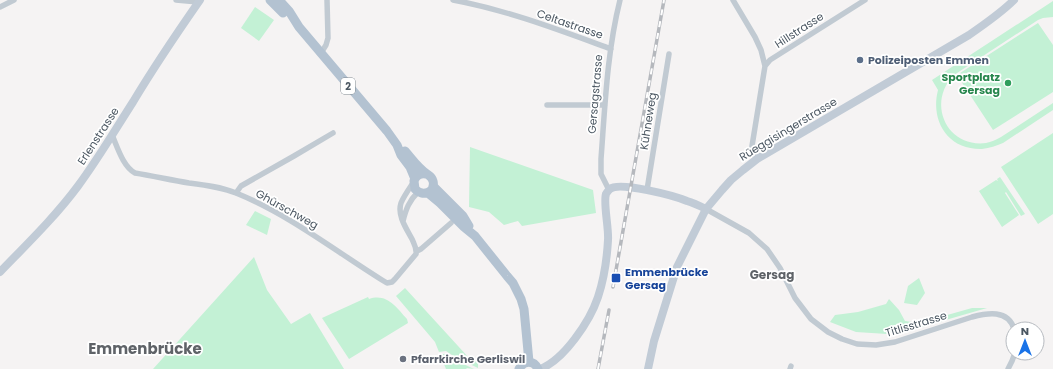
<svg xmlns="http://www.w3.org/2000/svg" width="1053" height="369" font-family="Poppins,sans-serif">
<rect width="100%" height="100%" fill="#f5f3f3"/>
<path fill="#c3f1d5" d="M 1053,1 L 1053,17 L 1043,18 L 1038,20 L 954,75 C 926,103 947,148 986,143 C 991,142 996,140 1001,137 L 1053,103 L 1053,110 L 1003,143 C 996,146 990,148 982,149 C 948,150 930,121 938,90 L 932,80 Z
M 255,7 L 274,20 L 259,41 L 241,28 Z
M 1038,23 L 1053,45 L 1053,92 L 993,130 L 957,75 Z
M 1053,133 L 1053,214 L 1038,224 L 1001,167 Z
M 470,147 L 593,190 L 596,213 L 522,226 L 518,221 L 504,225 L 489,212 L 469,207 Z
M 1000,177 L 1025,214 L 1021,216 L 1006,192 L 1005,193 L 1019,215 L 1002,227 L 979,191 L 996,180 L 998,181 L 997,179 Z
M 255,211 L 271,219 L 267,235 L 246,225 Z
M 254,257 L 267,290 L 291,324 L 310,313 L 344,369 L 153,369 Z
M 919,278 L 925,293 L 917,305 L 904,303 L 908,286 Z
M 405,288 L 469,358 L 475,361 L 478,361 L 478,368 L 455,357 L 446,351 L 439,352 L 435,342 L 396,296 Z
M 368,297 L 369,299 C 387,293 396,307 407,319 L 408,323 L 349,359 L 322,318 Z
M 889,299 L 899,310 L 905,321 L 919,323 L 972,308 L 987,308 L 918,328 L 898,333 L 887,334 L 856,332 L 830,322 L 835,315 L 858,312 L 886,304 Z
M 443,354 L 445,354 L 453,359 L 474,369 L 467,368 L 466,369 L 446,369 L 440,355 Z"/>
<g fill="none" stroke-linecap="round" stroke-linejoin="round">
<path stroke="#c1cad2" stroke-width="5.5" d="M 176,0 L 198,2
M 453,0 C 507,10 559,30 611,49
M 733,0 L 755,37 L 761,50 L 765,66 L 752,146 L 752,152 L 757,159
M 0,7 L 14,0
M 321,53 L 326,45 L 328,38 L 327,0
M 765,66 L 770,60 L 865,0
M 547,105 L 605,105
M 112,135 C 117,146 123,167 135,173 C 153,176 171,180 189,183 C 205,185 221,187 236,193 C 288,214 334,250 382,280 L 387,283 L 392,282 L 395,279 L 416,254 C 417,248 414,244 412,239 C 406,228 397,215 401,203 C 404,196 409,189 413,183
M 609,190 L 601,174 L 601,159 C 605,106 607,52 620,0
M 647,190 L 669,54
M 236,193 L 241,186 L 294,156 L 333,133
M 706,209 L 749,233 L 767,249 L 780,268 L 795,298 L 811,319 L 828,332 L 842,339 L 857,344 L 876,345 L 895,342 L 972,317 C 987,313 1008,309 1014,329
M 403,221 C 406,209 409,201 418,192
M 417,251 L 421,249 L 451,223
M 790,369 L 791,366
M 1008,369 L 1012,361 L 1015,353"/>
<path stroke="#c1cbd6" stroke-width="8" d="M 0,272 C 27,244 55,217 78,186 C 98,159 115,130 133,102 C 154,67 177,33 200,0
M 540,369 C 564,360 590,321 598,297 C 604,279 607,258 608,240 C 609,229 603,202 606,194 C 606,193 609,190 610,189 C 619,181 675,196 687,201 C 694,203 700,206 706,209
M 648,369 L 654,341 L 677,267 L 706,209 L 722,190 L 731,180 L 743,170 L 757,159 L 969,35 C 985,24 1001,13 1014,0"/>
<path stroke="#b3c2d1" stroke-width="9" d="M 270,0 L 283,13
M 279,0 L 289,11 L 299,27 L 387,131 L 397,145 L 401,155 L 410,167 L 415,179
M 405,151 C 412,159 418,168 427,174 C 430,176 432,177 433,181 C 436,193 422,197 415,189 L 414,181 C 416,175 420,173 426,174
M 433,186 L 463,216 L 469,226
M 428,193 L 440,203 L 464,227 L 475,236 L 507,276 L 513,283 L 521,299 L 524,309 L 529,362
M 519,369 C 524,360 534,360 538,369"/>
<defs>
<path id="rail" d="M 613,287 L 664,0
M 598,369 L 609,310"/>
</defs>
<use href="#rail" stroke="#b5b8bd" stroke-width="3.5"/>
<use href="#rail" stroke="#fff" stroke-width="2" stroke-dasharray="6" stroke-linecap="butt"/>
</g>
<circle fill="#5c6f8a" stroke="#fff" stroke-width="1.5" cx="860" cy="60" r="4"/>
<circle fill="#2e9e5b" stroke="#fff" stroke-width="1.5" cx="1008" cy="83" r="4"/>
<rect fill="#1a4fb4" stroke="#fff" stroke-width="1.5" x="611" y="273" width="10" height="10" rx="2"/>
<circle fill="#6b7280" stroke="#fff" stroke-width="1.5" cx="403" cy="359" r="4"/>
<g text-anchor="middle" stroke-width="3.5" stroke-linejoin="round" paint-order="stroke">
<rect fill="#fff" stroke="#808990" stroke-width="1" x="341" y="78" width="14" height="16" rx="3"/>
<g font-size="10" font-weight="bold" fill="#4a5661">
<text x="348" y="90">2</text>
</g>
<g font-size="11" fill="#4a5661" stroke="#fff">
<text transform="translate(570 24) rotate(19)" y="4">Celtastrasse</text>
<text transform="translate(799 30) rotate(-33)" y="4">Hillstrasse</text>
<text transform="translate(595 94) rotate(-85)" y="4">Gersagstrasse</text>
<text transform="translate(648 121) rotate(-81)" y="4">Kühneweg</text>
<text transform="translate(788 129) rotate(-31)" y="4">Rüeggisingerstrasse</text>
<text transform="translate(98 136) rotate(-57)" y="4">Erlenstrasse</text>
<text transform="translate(287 209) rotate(29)" y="4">Ghürschweg</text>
<text transform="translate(916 324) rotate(-17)" y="4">Titlisstrasse</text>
</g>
<g font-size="11" font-weight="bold" fill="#4e5e75" stroke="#fff" text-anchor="start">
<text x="868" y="64">Polizeiposten Emmen</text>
</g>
<g font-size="11" font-weight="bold" fill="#27864d" stroke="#fff" text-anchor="end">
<text x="1000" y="81">Sportplatz<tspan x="1000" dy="13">Gersag</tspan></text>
</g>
<g font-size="11" font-weight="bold" fill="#164399" stroke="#fff" text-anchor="start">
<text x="625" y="276">Emmenbrücke<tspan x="625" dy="13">Gersag</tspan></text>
</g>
<g font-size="11" font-weight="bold" fill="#5b616d" stroke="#fff" text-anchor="start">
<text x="411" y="363">Pfarrkirche Gerliswil</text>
</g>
<g font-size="12" font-weight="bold" fill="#5f6368" stroke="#fff">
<text x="772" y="279">Gersag</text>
</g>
<g font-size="15" font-weight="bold" fill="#5f6368" stroke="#fff">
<text x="145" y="354">Emmenbrücke</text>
</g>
</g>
<g transform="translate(1025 341)"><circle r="19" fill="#ffffff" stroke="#b7bbc0"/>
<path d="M0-3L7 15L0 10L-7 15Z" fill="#1a73e8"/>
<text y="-6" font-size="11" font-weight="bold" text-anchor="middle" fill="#4a5661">N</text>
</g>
</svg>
